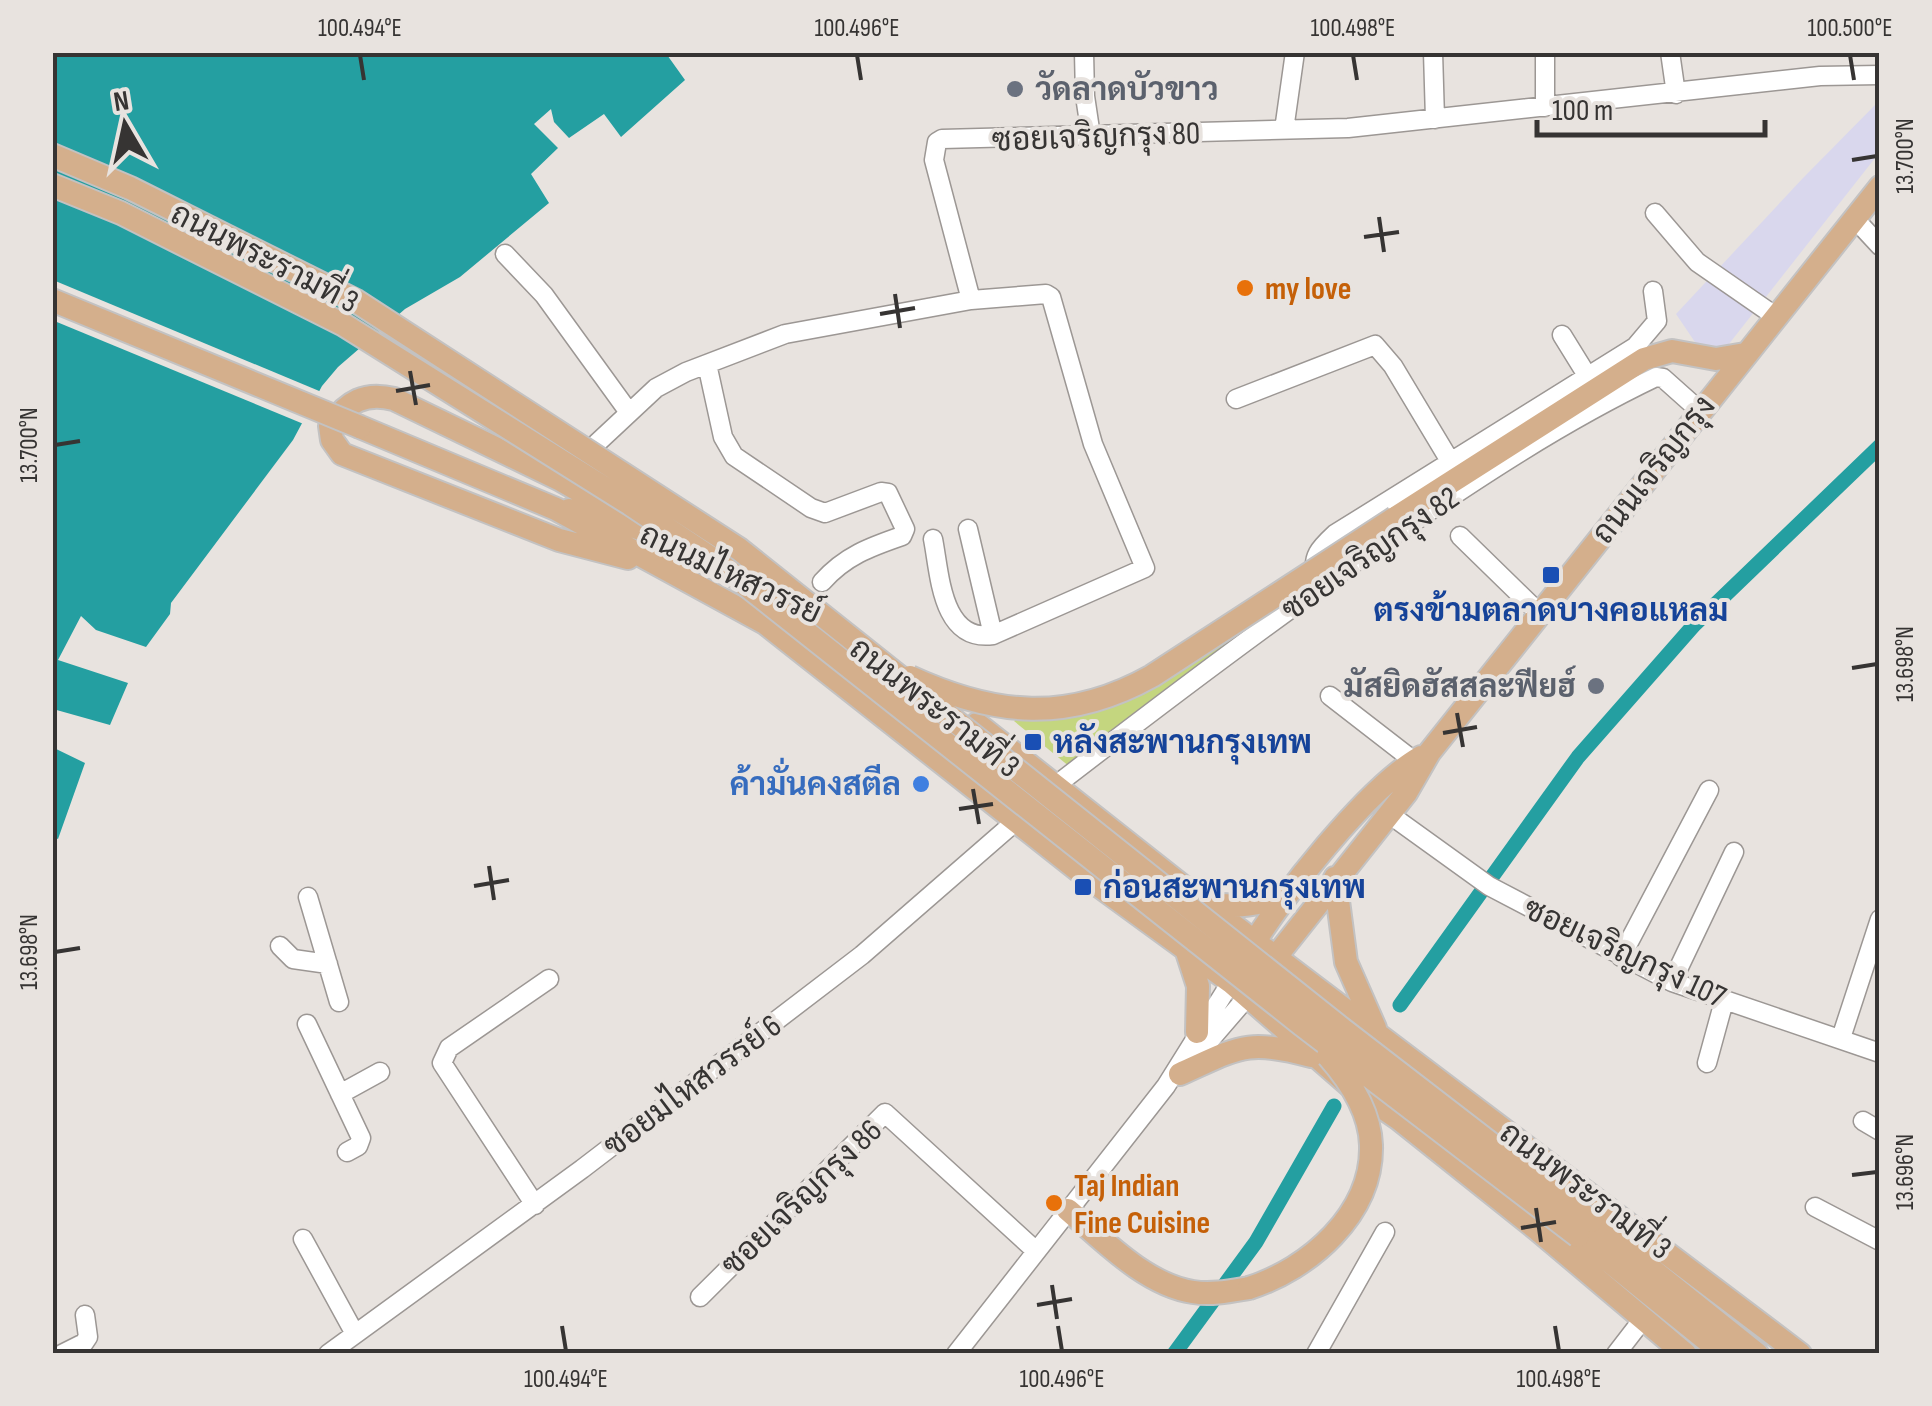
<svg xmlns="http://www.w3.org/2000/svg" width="1932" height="1406" font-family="'Sofia Sans Condensed',Sarabun,sans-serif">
<rect width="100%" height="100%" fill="#e8e3df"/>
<path fill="#d9d7ed" d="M 1879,101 L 1879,153 L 1725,349 L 1699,348 L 1676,314 L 1803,178 Z"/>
<path fill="#c4d67f" d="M 1315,582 L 1070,767 L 1014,721 L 1041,701 L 1085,701 Z"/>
<path fill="#249fa1" d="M 665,52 L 685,80 L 621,137 L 604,114 L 569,138 L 554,122 L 551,109 L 534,124 L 558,148 L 531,174 L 549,203 L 460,277 L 405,309 L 338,367 L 322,386 L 293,440 L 171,603 L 170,614 L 146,647 L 96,630 L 81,616 L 58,660 L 128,683 L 110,725 L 53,709 L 52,53 Z
M 52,747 L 85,763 L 58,839 L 53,837 Z"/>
<path fill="#e8e3df" d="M 53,280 L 324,393 L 306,425 L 52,320 Z"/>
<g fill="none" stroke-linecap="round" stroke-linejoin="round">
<path stroke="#249fa1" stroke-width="15" d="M 1400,1005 L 1578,757 L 1694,625 L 1880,446
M 1174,1354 L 1256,1242 L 1334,1106"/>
<defs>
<path id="minor" d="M 1084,52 L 1085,96 L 1091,136
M 1433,52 L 1435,119
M 1670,52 L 1676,94
M 1545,107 L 1545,52
M 1284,130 L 1295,52
M 1655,213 L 1697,262 L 1775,316
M 1854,218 L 1880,246
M 505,254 L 544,295 L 628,411
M 1562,335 L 1588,377
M 707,364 L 723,437 L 734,456 L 811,508 L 825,513 L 881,492 L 888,493 L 905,529 L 902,536 C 870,547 845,556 822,582
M 1236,399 L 1375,345 L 1393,366 L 1450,461
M 581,458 L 656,388 L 686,372 L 785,334 L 971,300 L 934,160 L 937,142 L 942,139 L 1348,128 L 1820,76 L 1880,75
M 968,529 L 993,635
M 1460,536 L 1539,613
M 933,539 C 940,574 941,642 993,635 L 1145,568 L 1093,444 L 1051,297 L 1046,294 L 971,300
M 1317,577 C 1310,557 1321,547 1335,534 L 1635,347 L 1657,321 L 1653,291
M 1330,696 L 1414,761
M 1055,786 C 1165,701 1276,617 1390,538 C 1476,479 1562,422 1656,377 L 1663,378 L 1700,411
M 1389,814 L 1489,886 L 1672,982 L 1880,1053
M 308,897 L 339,1002
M 280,946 L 293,959 L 328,964
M 1621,957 L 1709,790
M 1672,982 L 1734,852
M 307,1024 L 361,1138 L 358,1146 L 347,1152
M 1841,1038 L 1880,919
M 1707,1063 L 1724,1001
M 1185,1069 L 1248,996
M 340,1094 L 380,1072
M 1863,1121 L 1880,1131
M 535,1205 L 442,1063 L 449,1048 L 549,979
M 1815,1207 L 1880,1241
M 303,1239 L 355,1334
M 700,1297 L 885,1113 L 1036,1251
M 62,1354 L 84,1343 L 88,1337 L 85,1315
M 328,1354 L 582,1169 L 862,955 L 1016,821
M 956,1354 L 1166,1086 L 1231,982
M 1316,1354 L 1385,1232
M 1616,1354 L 1643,1319"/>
<path id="major" d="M 360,427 L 556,509 L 765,623 L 1087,877 L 1231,982 L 1348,1084 L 1399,1119 L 1538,1230 L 1685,1354
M 569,510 L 612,519 L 678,542
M 618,513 L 559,479 L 394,399 C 365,392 348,401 330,426 L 332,440 L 342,454 L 559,540 L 628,558
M 1395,518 L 1644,359 L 1672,351 L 1716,359 L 1745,354
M 977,724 L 1205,904 L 1800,1354
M 1335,878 L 1346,962 L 1375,1028
M 1205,904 C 1240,907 1257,907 1289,891
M 1186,949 L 1198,986 L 1197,1032
M 1248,953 C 1279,899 1368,787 1421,757
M 1267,968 L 1406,793 L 1429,753 L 1880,187
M 1180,1074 C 1238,1048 1247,1038 1311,1056
M 1068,1210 C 1103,1240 1146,1285 1193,1292 C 1212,1295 1231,1291 1249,1288
M 1591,1221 L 1757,1354
M 1578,1236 L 1724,1354"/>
</defs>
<use href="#minor" stroke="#9c9794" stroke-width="21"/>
<use href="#major" stroke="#c3c2c2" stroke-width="26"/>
<use href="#minor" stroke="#fff" stroke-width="18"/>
<use href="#major" stroke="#d4af8c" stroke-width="22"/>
<defs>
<path id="major-bridge" d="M 52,155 L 130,188 L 356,301 L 739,549 L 1342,1029 L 1591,1221
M 52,185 L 121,213 L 344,325 L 630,504 L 717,562 L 1301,1024 L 1578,1236
M 52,300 L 360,427
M 910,677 C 995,716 1068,723 1152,676 L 1395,518
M 1249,1288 C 1309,1269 1373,1214 1371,1145 C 1370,1111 1350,1081 1328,1056"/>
</defs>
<use href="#major-bridge" stroke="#c3c2c2" stroke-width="26" stroke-linecap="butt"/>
<use href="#major-bridge" stroke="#d4af8c" stroke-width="22"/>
</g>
<path fill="none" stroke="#363433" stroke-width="4" d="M 360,55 L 364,80M 857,55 L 861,80M 1353,55 L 1357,80M 1850,55 L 1854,80M 1852,160 L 1877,156M 1379,217 L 1384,252M 1364,237 L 1399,232M 895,294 L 900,328M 880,314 L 915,308M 410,371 L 416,405M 396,391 L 430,385M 55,445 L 80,441M 1852,668 L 1877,664M 1457,713 L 1463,747M 1443,733 L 1477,727M 973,789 L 979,824M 959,809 L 993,804M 489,866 L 494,900M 474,886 L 509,880M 55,952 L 80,948M 1852,1175 L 1877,1172M 1536,1208 L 1541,1242M 1521,1228 L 1556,1222M 1052,1285 L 1057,1319M 1037,1305 L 1072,1299M 562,1326 L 566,1351M 1058,1326 L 1062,1351M 1555,1326 L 1559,1351"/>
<g fill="#6b7280" stroke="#e8e3df" stroke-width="4">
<circle cx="1015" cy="89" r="10"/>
<circle cx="1596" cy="686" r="10"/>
</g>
<g fill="#e8710a" stroke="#e8e3df" stroke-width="4">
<circle cx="1245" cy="288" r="10"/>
<circle cx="1054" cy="1203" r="10"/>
</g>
<g fill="#1a4fb4" stroke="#e8e3df" stroke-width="4">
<rect x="1541" y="565" width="20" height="20" rx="5"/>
<rect x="1023" y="732" width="20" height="20" rx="5"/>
<rect x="1073" y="877" width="20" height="20" rx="5"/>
</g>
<circle fill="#3f7fe0" stroke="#e8e3df" stroke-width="4" cx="921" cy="784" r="10"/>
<g text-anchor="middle" stroke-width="8" stroke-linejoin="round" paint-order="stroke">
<g font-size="32" font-weight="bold" fill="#5b616d" stroke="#e8e3df" text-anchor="start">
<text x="1035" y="100">วัดลาดบัวขาว</text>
<text x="1576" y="697" text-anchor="end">มัสยิดฮัสสละฟียฮ์</text>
</g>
<g font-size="32" fill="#363433" stroke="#e8e3df">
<text transform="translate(1096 136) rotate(-2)" y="11">ซอยเจริญกรุง 80</text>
<text transform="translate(265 257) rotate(27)" y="11">ถนนพระรามที่ 3</text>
<text transform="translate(1653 469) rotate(-52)" y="11">ถนนเจริญกรุง</text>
<text transform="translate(1370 553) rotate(-35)" y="11">ซอยเจริญกรุง 82</text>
<text transform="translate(731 573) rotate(25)" y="11">ถนนมไหสวรรย์</text>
<text transform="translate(935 707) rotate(38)" y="11">ถนนพระรามที่ 3</text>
<text transform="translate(1625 952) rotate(25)" y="11">ซอยเจริญกรุง 107</text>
<text transform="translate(692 1085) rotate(-37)" y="11">ซอยมไหสวรรย์ 6</text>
<text transform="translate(1586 1190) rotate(37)" y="11">ถนนพระรามที่ 3</text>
<text transform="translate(801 1197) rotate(-44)" y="11">ซอยเจริญกรุง 86</text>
</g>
<g font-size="32" font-weight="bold" fill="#c56008" stroke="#e8e3df" text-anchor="start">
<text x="1265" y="299">my love</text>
<text x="1074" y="1196">Taj Indian<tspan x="1074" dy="37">Fine Cuisine</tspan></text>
</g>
<g font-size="32" font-weight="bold" fill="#164399" stroke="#e8e3df" text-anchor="start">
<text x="1551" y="621" text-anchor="middle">ตรงข้ามตลาดบางคอแหลม</text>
<text x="1053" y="753">หลังสะพานกรุงเทพ</text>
<text x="1103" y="898">ก่อนสะพานกรุงเทพ</text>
</g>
<g font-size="32" font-weight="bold" fill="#366cbe" stroke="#e8e3df" text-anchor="end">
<text x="901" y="795">ค้ามั่นคงสตีล</text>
</g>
</g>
<rect width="1932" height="1406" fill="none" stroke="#e8e3df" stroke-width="110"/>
<g transform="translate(125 125) rotate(351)" stroke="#e8e3df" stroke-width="8" paint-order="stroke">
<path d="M0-8L18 38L0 25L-18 38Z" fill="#363433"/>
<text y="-15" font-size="28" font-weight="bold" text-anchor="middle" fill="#363433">N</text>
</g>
<path d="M1537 120v15h228v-15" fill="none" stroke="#363433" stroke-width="5"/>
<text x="1552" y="120" font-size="30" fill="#363433" stroke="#e8e3df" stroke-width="8" paint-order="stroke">100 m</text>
<rect x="55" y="55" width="1822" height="1296" fill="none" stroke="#363433" stroke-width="4"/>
<g font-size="25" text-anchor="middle" fill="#363433">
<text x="360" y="36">100.494°E</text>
<text x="857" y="36">100.496°E</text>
<text x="1353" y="36">100.498°E</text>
<text x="1850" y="36">100.500°E</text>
<text transform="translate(1904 156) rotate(-90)" y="9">13.700°N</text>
<text transform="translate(28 445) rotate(-90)" y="9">13.700°N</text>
<text transform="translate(1904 664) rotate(-90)" y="9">13.698°N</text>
<text transform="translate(28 952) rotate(-90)" y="9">13.698°N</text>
<text transform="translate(1904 1172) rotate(-90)" y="9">13.696°N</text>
<text x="566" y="1387">100.494°E</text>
<text x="1062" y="1387">100.496°E</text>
<text x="1559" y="1387">100.498°E</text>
</g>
</svg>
